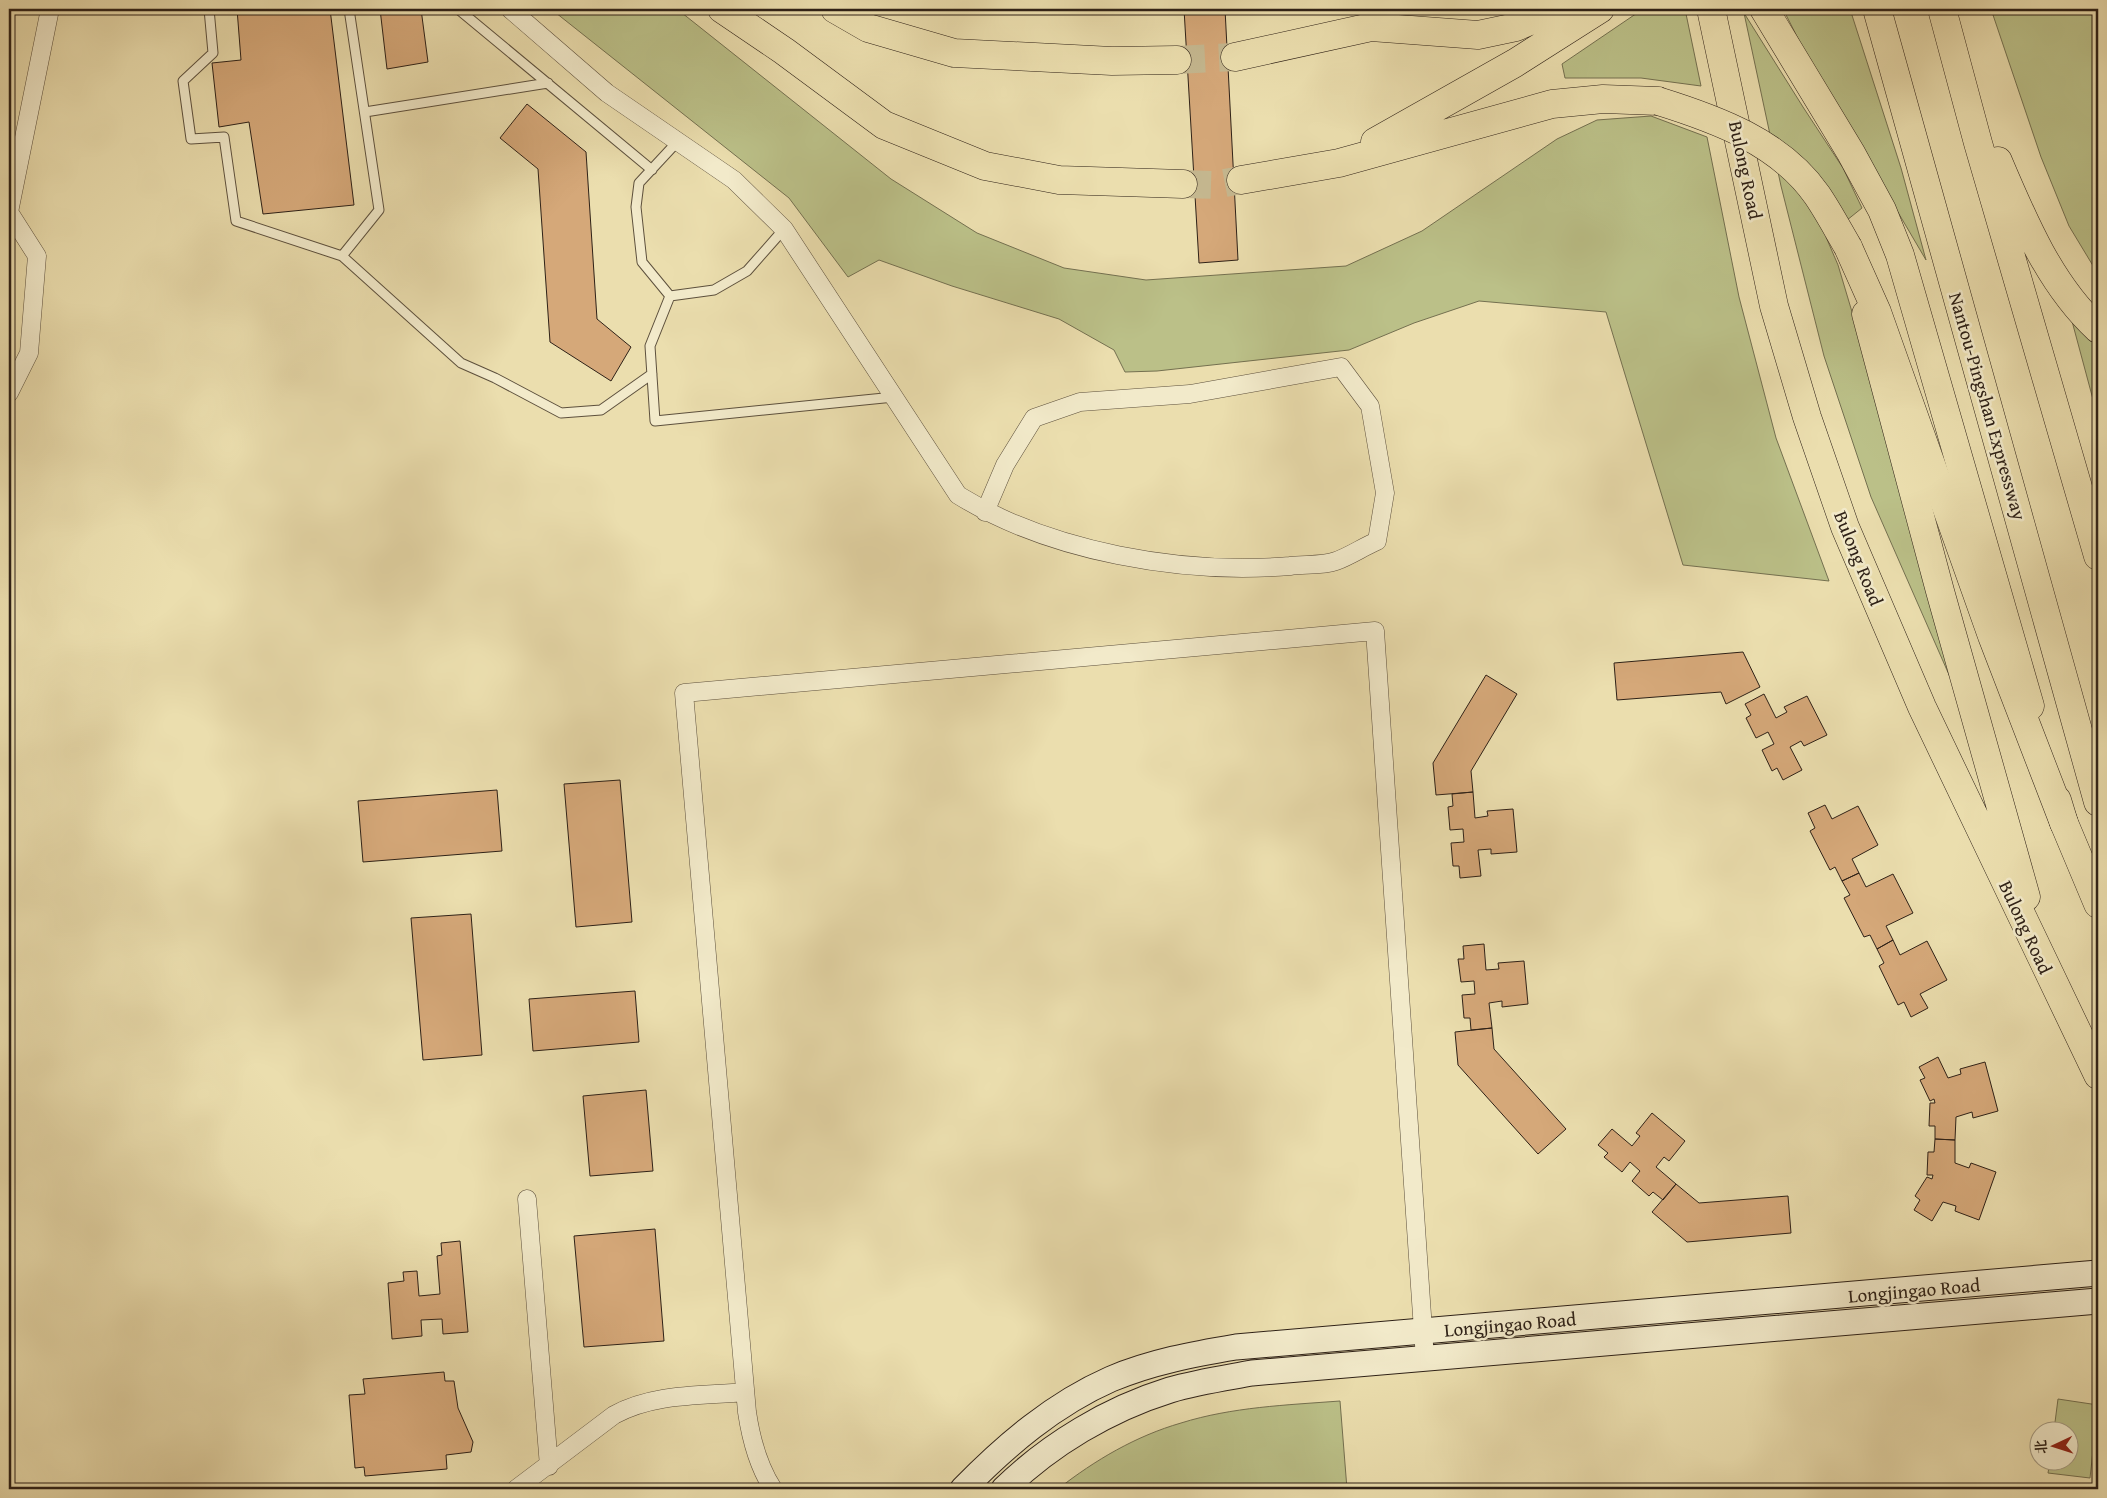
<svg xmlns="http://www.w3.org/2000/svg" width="2107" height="1498" font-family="'Gentium Book Plus','Noto Serif SC',serif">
<rect width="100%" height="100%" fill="#ebdeae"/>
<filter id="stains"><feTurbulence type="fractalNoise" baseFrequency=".004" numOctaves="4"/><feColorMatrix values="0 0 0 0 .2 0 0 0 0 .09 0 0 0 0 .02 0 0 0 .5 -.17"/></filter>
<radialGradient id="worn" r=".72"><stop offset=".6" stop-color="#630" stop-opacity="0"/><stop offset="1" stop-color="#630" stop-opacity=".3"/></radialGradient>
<path fill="#bbc088" stroke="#747050" d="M 551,9 L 677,9 L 891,179 L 977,233 L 1064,268 L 1146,280 L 1346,266 L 1422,231 L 1557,139 L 1597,120 L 1651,116 L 1707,137 L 1739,297 L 1776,438 L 1829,581 L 1683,565 L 1606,312 L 1479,301 L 1414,323 L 1349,350 L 1157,371 L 1125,372 L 1114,350 L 1059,319 L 952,286 L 879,260 L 848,277 L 789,198 Z
M 1643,9 L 1685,9 L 1701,86 L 1641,78 L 1565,78 L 1562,64 Z
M 1783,9 L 1850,9 L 1901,168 L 1926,260 L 1811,64 Z
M 1991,9 L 2098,9 L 2098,274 L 2069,226 L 2041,157 Z
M 1744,13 L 1803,107 L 1843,168 L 1862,208 L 1826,237 L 1838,265 L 1913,516 L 1950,677 L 1871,497 L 1824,356 L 1781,186 Z
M 2069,310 L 2098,340 L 2098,418 Z
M 2058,1399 L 2098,1405 L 2090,1478 L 2048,1473 L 2050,1461 L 2070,1460 L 2070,1430 L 2054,1430 Z
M 1340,1401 L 1347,1489 L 1058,1489 C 1095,1460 1136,1436 1181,1423 C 1232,1407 1287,1405 1340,1401 Z"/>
<path fill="#d5a879" stroke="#2e2117" d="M 237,9 L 330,9 L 354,205 L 263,214 L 249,122 L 219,127 L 212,63 L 241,60 Z
M 380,9 L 421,9 L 428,62 L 387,69 Z
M 1184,9 L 1225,9 L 1238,260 L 1199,263 Z
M 527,104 L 586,152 L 597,319 L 631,347 L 611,381 L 550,342 L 538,169 L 500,138 Z
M 1743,652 L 1760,687 L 1726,704 L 1721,692 L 1617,700 L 1614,663 Z
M 1486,675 L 1517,694 L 1471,771 L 1473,792 L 1436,795 L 1433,763 Z
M 1764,694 L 1776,718 L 1787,712 L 1784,707 L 1807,696 L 1827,735 L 1804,746 L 1801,741 L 1790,747 L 1802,770 L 1783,780 L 1777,768 L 1772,771 L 1762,750 L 1774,744 L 1768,732 L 1756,738 L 1746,718 L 1751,715 L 1745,704 Z
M 620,780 L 632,922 L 576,927 L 564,784 Z
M 497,790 L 502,851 L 363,862 L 358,801 Z
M 1473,792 L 1475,818 L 1488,816 L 1487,811 L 1513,809 L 1517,852 L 1491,854 L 1491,849 L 1478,850 L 1481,876 L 1460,878 L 1459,866 L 1453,866 L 1451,843 L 1464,842 L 1463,829 L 1450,830 L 1448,807 L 1453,806 L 1452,794 Z
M 1825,805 L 1832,819 L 1858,806 L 1878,845 L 1852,859 L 1859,873 L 1842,881 L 1835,867 L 1830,870 L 1810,831 L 1815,828 L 1808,813 Z
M 1859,873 L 1866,887 L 1893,874 L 1913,913 L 1886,926 L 1893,940 L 1877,949 L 1870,935 L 1864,937 L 1844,898 L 1850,895 L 1842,881 Z
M 471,914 L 482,1055 L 423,1060 L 411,918 Z
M 1893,940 L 1900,955 L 1927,941 L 1947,980 L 1920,994 L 1928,1008 L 1911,1017 L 1904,1002 L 1898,1005 L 1879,966 L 1884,963 L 1877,949 Z
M 1484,944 L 1486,970 L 1499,969 L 1498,963 L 1524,961 L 1528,1004 L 1502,1007 L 1502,1001 L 1489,1003 L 1492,1028 L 1471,1030 L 1470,1018 L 1464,1018 L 1462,995 L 1475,994 L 1474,981 L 1461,982 L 1458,959 L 1464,959 L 1463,946 Z
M 635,991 L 639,1042 L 533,1051 L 529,999 Z
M 1492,1028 L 1494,1049 L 1566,1129 L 1538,1154 L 1458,1065 L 1455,1032 Z
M 1938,1057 L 1948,1078 L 1961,1074 L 1960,1069 L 1985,1062 L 1998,1111 L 1973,1118 L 1972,1112 L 1956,1117 L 1955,1140 L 1935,1139 L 1935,1126 L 1929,1126 L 1930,1103 L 1935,1103 L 1934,1099 L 1930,1101 L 1920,1080 L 1925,1078 L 1919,1067 Z
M 646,1090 L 653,1171 L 590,1176 L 583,1096 Z
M 1652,1113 L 1685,1141 L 1669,1161 L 1664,1157 L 1656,1167 L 1676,1184 L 1663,1200 L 1653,1192 L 1649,1196 L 1632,1181 L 1640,1171 L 1630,1162 L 1622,1172 L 1604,1157 L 1608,1153 L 1598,1145 L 1612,1129 L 1632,1146 L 1640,1136 L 1636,1133 Z
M 1935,1139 L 1955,1140 L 1955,1163 L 1969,1168 L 1971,1163 L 1996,1172 L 1979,1220 L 1955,1211 L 1956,1206 L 1943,1202 L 1932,1221 L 1914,1210 L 1920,1200 L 1915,1196 L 1927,1177 L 1932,1179 L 1933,1175 L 1927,1175 L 1928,1152 L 1934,1152 Z
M 1676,1184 L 1699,1203 L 1788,1196 L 1791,1233 L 1687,1242 L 1652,1212 Z
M 655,1229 L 664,1341 L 584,1347 L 574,1236 Z
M 460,1241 L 468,1332 L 443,1334 L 442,1319 L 421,1320 L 422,1336 L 392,1339 L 388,1283 L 404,1281 L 403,1272 L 417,1271 L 419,1296 L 440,1294 L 437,1256 L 442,1255 L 441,1243 Z
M 444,1372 L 445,1381 L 454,1381 L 458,1408 L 473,1442 L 471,1452 L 446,1455 L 447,1469 L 365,1476 L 364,1467 L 355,1468 L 349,1395 L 365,1394 L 363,1379 Z"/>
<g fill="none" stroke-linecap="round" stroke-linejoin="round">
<path stroke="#c5b890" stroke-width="28" stroke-dasharray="28 14" stroke-linecap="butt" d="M 1177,60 L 1235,57
M 1183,184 L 1215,185 L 1241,180"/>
<defs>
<path id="service" d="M 209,9 L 213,53 L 183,81 L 191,139 L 224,137 L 236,221 L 342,256 L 461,363 L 495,378 L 561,413 L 601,410 L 652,374
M 458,9 L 652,170
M 365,112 L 548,83
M 678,141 L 639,183 L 636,207 L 642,262 L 670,296 L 714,290 L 747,271 L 784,229
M 342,256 L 379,210 L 349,9
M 670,296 L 650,346 L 655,421 L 894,397"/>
<path id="minor" d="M 510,9 L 607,93 L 734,180 L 784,229 L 958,495 C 1050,552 1183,575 1290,566 C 1304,564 1322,566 1336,561 C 1350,556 1363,547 1377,541 L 1385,493 L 1370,406 L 1341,367 L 1190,394 L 1080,402 L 1034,418 L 1005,465 L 985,512
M 9,393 L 29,353 L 37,256 L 9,212 L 50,9
M 527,1199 L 549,1466
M 516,1489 L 614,1415 C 653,1393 702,1396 745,1392
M 773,1489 C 758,1466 751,1439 747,1412 L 684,693 L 1375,631 L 1425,1359"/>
<path id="secondary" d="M 963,1489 C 1006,1445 1054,1404 1111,1379 C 1151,1362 1194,1354 1236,1347 L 2098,1273
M 1004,1489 C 1050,1444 1109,1409 1170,1390 C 1197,1382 1225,1378 1252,1373 L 2098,1301"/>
<path id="primary" d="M 1711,9 L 1774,306 L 1807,417 L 1845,527 L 1922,707 L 2098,1075
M 1866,314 L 1940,591 L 2026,897"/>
<path id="trunk" d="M 1764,9 L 1851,153 L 1882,210 L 1900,255 L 2030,706
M 1877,9 L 2098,802
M 1942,9 L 1978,143 L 2098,556
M 1998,161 C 2023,220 2050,285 2098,329
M 2057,800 L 2064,823 L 2098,904"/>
<path id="motorway" d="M 722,9 L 784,51 L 884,125 L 985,166 L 1059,180 L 1183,184
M 835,9 L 868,28 L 954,53 L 1112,61 L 1177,60
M 1235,57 L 1371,27 L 1478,35 L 1516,27 L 1557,9
M 1375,142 L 1515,63 L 1600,9
M 1241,180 L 1339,163 L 1552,104 L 1603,99 L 1658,101
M 1848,247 L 1877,312 L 1992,636 L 2064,823"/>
</defs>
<use href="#service" stroke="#5d503d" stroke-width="11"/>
<use href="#minor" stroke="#5d503d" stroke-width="19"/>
<use href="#secondary" stroke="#2e2117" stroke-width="27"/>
<use href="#primary" stroke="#2e2117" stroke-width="29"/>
<use href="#trunk" stroke="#2e2117" stroke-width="29"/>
<use href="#motorway" stroke="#2e2117" stroke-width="29"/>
<use href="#service" stroke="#f2eaca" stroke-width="9"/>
<use href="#minor" stroke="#f2eaca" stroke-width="18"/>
<use href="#secondary" stroke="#f2eaca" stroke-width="25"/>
<use href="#primary" stroke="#ebdeae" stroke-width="28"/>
<use href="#trunk" stroke="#ebdeae" stroke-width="28"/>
<use href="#motorway" stroke="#ebdeae" stroke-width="28"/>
<defs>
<path id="motorway-bridge" d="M 1658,101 C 1716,119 1780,142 1817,195 C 1828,211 1838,230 1848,247"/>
</defs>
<use href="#motorway-bridge" stroke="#2e2117" stroke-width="29" stroke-linecap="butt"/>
<use href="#motorway-bridge" stroke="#ebdeae" stroke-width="28"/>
</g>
<g text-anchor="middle" stroke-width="5" stroke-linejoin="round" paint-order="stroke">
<g font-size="19" fill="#2e2117" stroke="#f2eaca">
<text transform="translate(1746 170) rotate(78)" y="7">Bulong Road</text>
<text transform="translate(1988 406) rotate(74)" y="7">Nantou-Pingshan Expressway</text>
<text transform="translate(1859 558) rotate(68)" y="7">Bulong Road</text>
<text transform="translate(2026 927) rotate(65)" y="7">Bulong Road</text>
<text transform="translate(1914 1290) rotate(-5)" y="7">Longjingao Road</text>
<text transform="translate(1510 1324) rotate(-5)" y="7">Longjingao Road</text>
</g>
</g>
<rect width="2107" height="1498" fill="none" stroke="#ebdeae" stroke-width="30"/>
<rect x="10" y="10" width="2087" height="1478" fill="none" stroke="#2e2117" stroke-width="2.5"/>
<rect x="15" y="15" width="2077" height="1468" fill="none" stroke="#2e2117"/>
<g transform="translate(2054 1446) rotate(266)"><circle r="24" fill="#f2eaca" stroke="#a49a82"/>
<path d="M0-4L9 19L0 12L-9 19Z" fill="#8f2418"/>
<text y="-8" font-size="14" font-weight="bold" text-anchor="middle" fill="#2e2117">北</text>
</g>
<rect width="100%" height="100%" filter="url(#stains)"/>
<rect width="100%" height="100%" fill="url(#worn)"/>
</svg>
